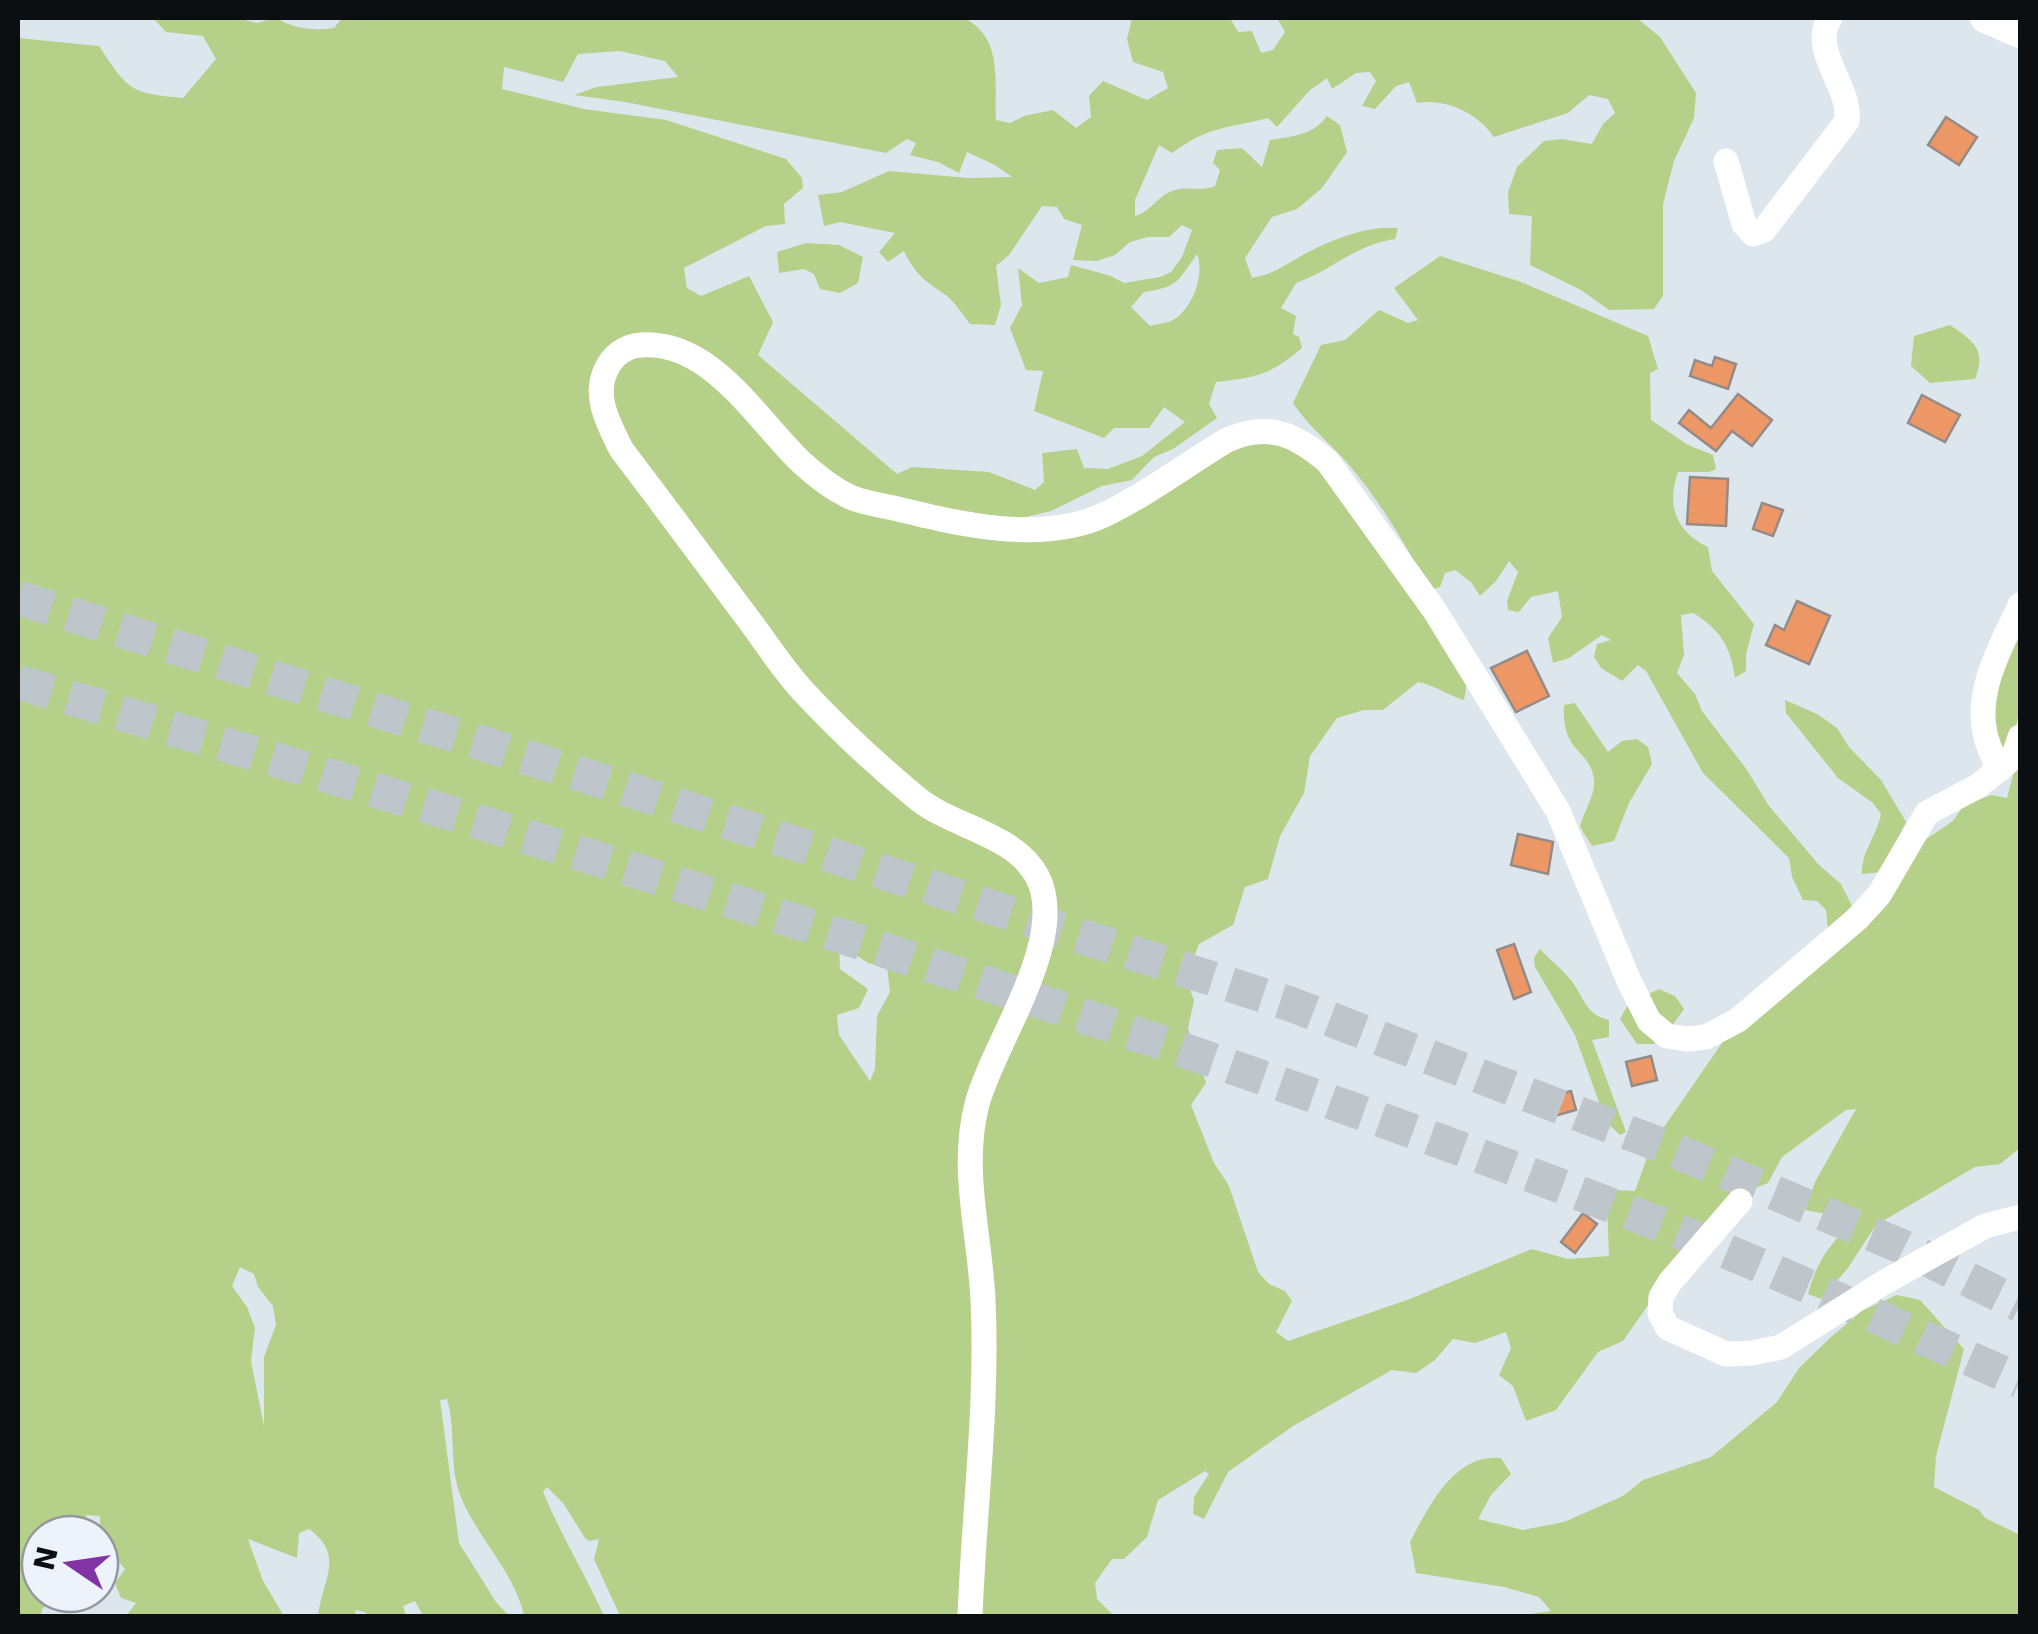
<svg xmlns="http://www.w3.org/2000/svg" width="2038" height="1634" font-family="'DejaVu Sans',sans-serif">
<rect width="100%" height="100%" fill="#dee6ed"/>
<path fill="#b5d089" fill-rule="evenodd" d="M 153,18 L 238,18 L 257,23 L 276,18 C 295,29 312,31 334,28 L 342,18 L 964,18 C 1004,38 994,82 996,120 L 1010,123 L 1024,116 L 1053,110 L 1076,128 L 1091,117 L 1089,96 L 1103,81 L 1147,100 L 1168,88 L 1163,72 L 1133,62 L 1127,39 L 1132,18 L 1230,18 L 1238,32 L 1252,31 L 1261,53 L 1273,50 L 1285,32 L 1277,18 L 1637,18 L 1660,37 L 1696,93 L 1694,118 L 1674,161 L 1663,204 L 1663,296 L 1654,309 L 1609,310 L 1581,290 L 1530,265 L 1532,216 L 1509,214 L 1508,192 L 1517,167 L 1544,141 L 1561,139 L 1592,144 L 1603,124 L 1615,113 L 1608,99 L 1589,95 L 1568,113 L 1494,137 C 1477,113 1446,98 1417,103 L 1409,82 L 1396,86 L 1375,109 L 1362,106 L 1376,81 L 1370,72 L 1356,73 L 1332,89 L 1327,78 L 1309,91 L 1277,127 L 1268,118 C 1225,129 1211,125 1172,153 L 1159,145 L 1135,200 L 1135,216 C 1152,211 1158,195 1175,190 C 1189,186 1201,192 1215,186 L 1220,170 L 1213,163 L 1217,150 L 1242,148 L 1262,167 L 1270,140 C 1292,136 1313,136 1327,116 L 1340,125 L 1347,152 L 1322,188 L 1297,209 L 1272,217 L 1245,258 L 1252,278 C 1271,275 1284,266 1301,256 C 1331,240 1364,226 1398,228 L 1395,239 C 1352,246 1335,269 1296,283 L 1281,308 L 1296,316 L 1293,334 L 1299,337 L 1302,348 C 1270,375 1258,377 1216,382 L 1209,404 L 1217,418 L 1173,449 L 1154,457 L 1132,480 L 1102,486 L 1051,511 L 1018,519 L 1027,536 L 1243,443 L 1272,443 L 1311,458 L 1339,486 L 1467,683 L 1464,700 C 1447,695 1435,685 1418,682 L 1383,710 L 1364,710 L 1337,718 L 1310,756 L 1304,793 L 1280,836 L 1268,879 L 1245,887 L 1233,925 L 1199,944 L 1186,977 L 1194,1001 L 1188,1028 L 1206,1083 L 1191,1105 L 1214,1163 L 1229,1186 L 1258,1272 L 1269,1284 L 1285,1291 L 1292,1301 L 1276,1332 L 1288,1341 L 1407,1300 L 1532,1249 L 1568,1259 L 1609,1256 L 1607,1206 L 1617,1190 L 1635,1191 L 1651,1146 L 1724,1040 L 1913,848 L 1953,821 L 1963,806 L 1991,795 L 2007,798 L 2020,749 L 2020,1148 L 2000,1164 L 1975,1167 L 1876,1225 L 1848,1268 L 1821,1299 L 1808,1294 C 1814,1271 1823,1254 1839,1236 L 1836,1216 L 1805,1210 L 1815,1182 L 1856,1109 L 1846,1110 L 1782,1157 L 1768,1183 L 1750,1190 L 1671,1272 L 1623,1341 L 1598,1352 L 1556,1410 L 1526,1421 L 1513,1386 L 1499,1375 L 1511,1348 L 1506,1332 L 1475,1343 L 1453,1339 L 1435,1360 L 1416,1373 L 1392,1370 L 1293,1426 L 1228,1472 L 1204,1519 L 1193,1514 L 1194,1497 L 1209,1474 L 1205,1471 L 1158,1500 L 1147,1537 L 1124,1559 L 1112,1559 L 1095,1583 L 1097,1599 L 1114,1616 L 620,1616 L 594,1559 L 599,1539 L 589,1541 L 585,1538 L 563,1503 L 547,1487 L 543,1492 C 561,1535 585,1574 604,1616 L 524,1616 C 514,1570 475,1536 459,1492 C 449,1461 456,1428 447,1399 L 440,1400 L 459,1543 L 496,1602 L 509,1616 L 423,1616 L 415,1601 L 403,1606 L 406,1616 L 368,1616 L 365,1612 L 355,1610 L 356,1616 L 318,1616 C 322,1580 346,1556 309,1529 L 299,1533 L 297,1558 L 248,1539 L 263,1581 L 284,1616 L 126,1616 L 136,1603 L 121,1598 L 115,1583 L 125,1569 L 100,1540 L 100,1516 L 87,1515 L 82,1534 L 40,1534 L 40,1594 L 61,1594 L 42,1609 L 41,1616 L 18,1616 L 18,38 L 99,46 C 129,91 130,93 183,98 L 216,59 L 203,36 L 166,32 ZM 620,51 L 665,61 L 678,77 L 597,87 L 574,95 L 625,102 L 886,153 L 907,139 L 916,143 L 910,155 L 938,162 L 959,173 L 967,152 L 995,165 L 1012,177 L 968,178 L 889,171 L 842,192 L 818,195 L 824,226 L 840,222 L 895,233 L 879,252 L 888,262 L 904,251 C 914,272 923,280 943,293 C 953,299 962,314 970,324 L 995,325 L 1001,305 L 996,266 L 1009,255 L 1042,206 L 1057,207 L 1064,219 L 1082,225 L 1073,260 L 1097,261 L 1115,255 L 1130,242 L 1148,237 L 1169,237 L 1182,225 L 1192,230 L 1182,257 L 1171,272 L 1160,277 L 1124,283 L 1111,276 L 1071,265 L 1068,277 L 1039,283 L 1018,268 L 1022,305 L 1010,328 L 1026,370 L 1043,371 L 1034,411 L 1104,438 L 1114,428 L 1149,428 L 1164,407 L 1185,422 L 1142,456 L 1108,469 L 1084,468 L 1077,449 L 1042,453 L 1044,482 L 1035,490 L 989,472 L 912,467 L 897,474 L 758,355 L 773,322 L 749,276 L 701,296 L 687,288 L 684,268 L 766,226 L 785,224 L 784,204 L 803,188 L 802,178 L 786,159 L 666,120 L 584,109 L 502,89 L 504,67 L 563,82 L 578,54 ZM 1197,254 C 1205,274 1193,308 1173,320 C 1168,323 1156,324 1150,326 L 1131,307 L 1144,292 C 1180,287 1178,280 1197,254 ZM 839,944 L 868,963 L 887,967 L 890,992 L 877,1016 L 875,1069 L 870,1081 L 839,1035 L 837,1015 L 859,1008 L 868,989 L 840,969 ZM 240,1267 L 254,1274 L 258,1287 L 273,1306 L 276,1325 L 264,1357 L 264,1426 L 251,1361 L 255,1328 L 247,1307 L 232,1286 Z
M 806,243 L 839,245 L 863,257 L 858,283 L 840,293 L 820,289 L 814,274 L 804,269 L 779,273 L 777,252 Z
M 1440,256 L 1521,282 L 1648,336 L 1658,369 L 1650,373 L 1651,420 L 1688,445 L 1713,455 L 1716,469 L 1709,472 L 1678,472 C 1666,505 1676,532 1708,547 L 1712,571 L 1754,624 L 1746,654 L 1746,671 L 1735,678 C 1731,647 1720,629 1693,613 L 1681,615 L 1684,655 L 1677,673 L 1695,694 L 1702,711 L 1747,770 L 1769,806 L 1819,865 L 1841,884 L 1852,906 L 1828,929 L 1826,910 L 1817,901 L 1803,900 L 1792,877 L 1789,858 L 1703,773 L 1646,671 L 1638,665 L 1622,681 L 1601,668 L 1594,657 L 1597,644 L 1611,640 L 1602,635 L 1569,658 L 1553,663 L 1548,638 L 1562,617 L 1558,591 L 1531,597 L 1519,612 L 1508,610 L 1507,601 L 1518,572 L 1509,561 L 1496,581 L 1480,596 L 1471,582 L 1455,570 L 1445,573 L 1440,587 L 1430,590 C 1407,547 1382,504 1350,466 C 1331,444 1309,427 1293,403 L 1321,345 L 1345,340 L 1379,310 L 1408,323 L 1418,320 L 1394,288 Z
M 1950,325 C 1973,341 1987,349 1975,379 L 1930,383 L 1911,366 L 1914,336 Z
M 2020,624 C 2020,657 2031,738 1995,753 L 1991,696 Z
M 1785,700 L 1817,714 L 1837,728 L 1849,747 L 1881,780 L 1906,822 L 1882,872 L 1862,874 C 1861,853 1877,835 1881,814 L 1873,803 L 1838,778 L 1786,713 Z
M 1575,703 L 1608,752 L 1622,741 L 1637,739 L 1648,747 L 1652,764 L 1629,803 L 1614,841 L 1592,846 L 1580,827 C 1583,812 1596,795 1594,779 C 1590,749 1561,753 1564,705 Z
M 1540,949 C 1549,959 1561,968 1570,979 C 1584,996 1585,1015 1609,1020 L 1609,1037 L 1592,1040 L 1626,1132 L 1620,1135 L 1606,1122 L 1575,1035 L 1535,967 L 1534,958 Z
M 1659,989 L 1675,996 L 1684,1009 L 1667,1033 L 1654,1044 L 1637,1044 L 1620,1019 L 1629,1003 Z
M 1897,1295 L 1920,1300 L 1964,1349 L 1936,1456 L 1934,1487 L 1979,1510 L 1985,1518 L 2020,1535 L 2020,1616 L 1517,1616 L 1551,1611 L 1539,1597 L 1504,1587 L 1416,1573 L 1410,1542 C 1429,1506 1454,1453 1501,1458 L 1511,1474 L 1491,1495 L 1478,1519 L 1523,1530 L 1564,1522 L 1623,1496 L 1643,1480 L 1711,1457 L 1777,1402 L 1799,1368 L 1830,1338 L 1863,1310 Z"/>
<path fill="#ed9666" stroke="#948b87" stroke-width="2.5" d="M 1946,117 L 1977,137 L 1959,165 L 1928,145 Z
M 1715,357 L 1736,364 L 1728,389 L 1690,376 L 1695,360 L 1712,366 Z
M 1738,394 L 1772,420 L 1752,446 L 1732,431 L 1716,451 L 1679,423 L 1689,410 L 1711,428 Z
M 1922,395 L 1960,415 L 1945,442 L 1908,423 Z
M 1690,477 L 1728,479 L 1726,526 L 1687,524 Z
M 1762,503 L 1783,510 L 1773,536 L 1753,529 Z
M 1797,601 L 1830,616 L 1809,664 L 1766,645 L 1775,625 L 1784,630 Z
M 1527,651 L 1549,696 L 1516,712 L 1491,668 Z
M 1518,834 L 1553,842 L 1548,874 L 1511,865 Z
M 1514,944 L 1531,992 L 1514,999 L 1497,950 Z
M 1651,1056 L 1657,1080 L 1632,1086 L 1626,1062 Z
M 1571,1091 L 1576,1110 L 1551,1117 L 1546,1098 Z
M 1583,1213 L 1597,1224 L 1575,1253 L 1561,1242 Z"/>
<g fill="none" stroke-linecap="round" stroke-linejoin="round">
<path stroke="#bec6cc" stroke-width="35" stroke-dasharray="35 18" stroke-linecap="butt" d="M 18,598 L 602,781 L 1290,1004 L 1666,1147 L 1903,1247 L 2020,1305
M 18,682 C 562,846 1108,1011 1639,1216 C 1768,1266 1894,1325 2020,1381"/>
<path stroke="#fff" stroke-width="25" d="M 1726,161 L 1744,224 L 1753,234 L 1764,230 L 1847,121 C 1851,85 1809,51 1830,18
M 1999,770 C 1994,758 1987,745 1985,733 C 1975,689 2003,643 2020,605
M 1740,1201 L 1670,1282 L 1661,1297 L 1660,1313 L 1668,1328 L 1726,1354 L 1752,1353 L 1781,1347 L 1883,1283 L 1985,1226 L 2020,1217
M 970,1616 C 974,1510 988,1406 983,1300 C 980,1234 960,1170 977,1104 C 993,1043 1070,938 1037,876 C 1014,834 953,827 918,799 C 878,766 838,729 802,690 C 781,667 763,638 743,612 C 702,557 662,503 621,449 C 609,424 593,397 606,370 C 612,356 625,346 641,345 C 711,340 756,419 801,462 C 816,476 831,488 850,497 C 864,503 880,505 894,508 C 959,524 1040,544 1104,515 C 1146,495 1187,464 1227,440 C 1269,422 1295,434 1328,462 L 1435,611 L 1558,811 L 1629,981 L 1649,1021 L 1667,1036 L 1687,1039 L 1706,1037 L 1738,1020 L 1857,919 L 1879,895 L 1927,813 L 1978,786 L 2013,758 L 2020,737"/>
<path stroke="#fff" stroke-width="30" d="M 1985,18 L 2020,33"/>
</g>
<rect width="2038" height="1634" fill="none" stroke="#0c0f11" stroke-width="40"/>
<g transform="translate(70 1564) rotate(283)"><circle r="48" fill="#ecf3fa" stroke="#92989d" stroke-width="2.5"/>
<path d="M0-8L18 38L0 25L-18 38Z" fill="#8233a4"/>
<text y="-15" font-size="28" font-weight="bold" text-anchor="middle" fill="#0c0f11">N</text>
</g>
</svg>
